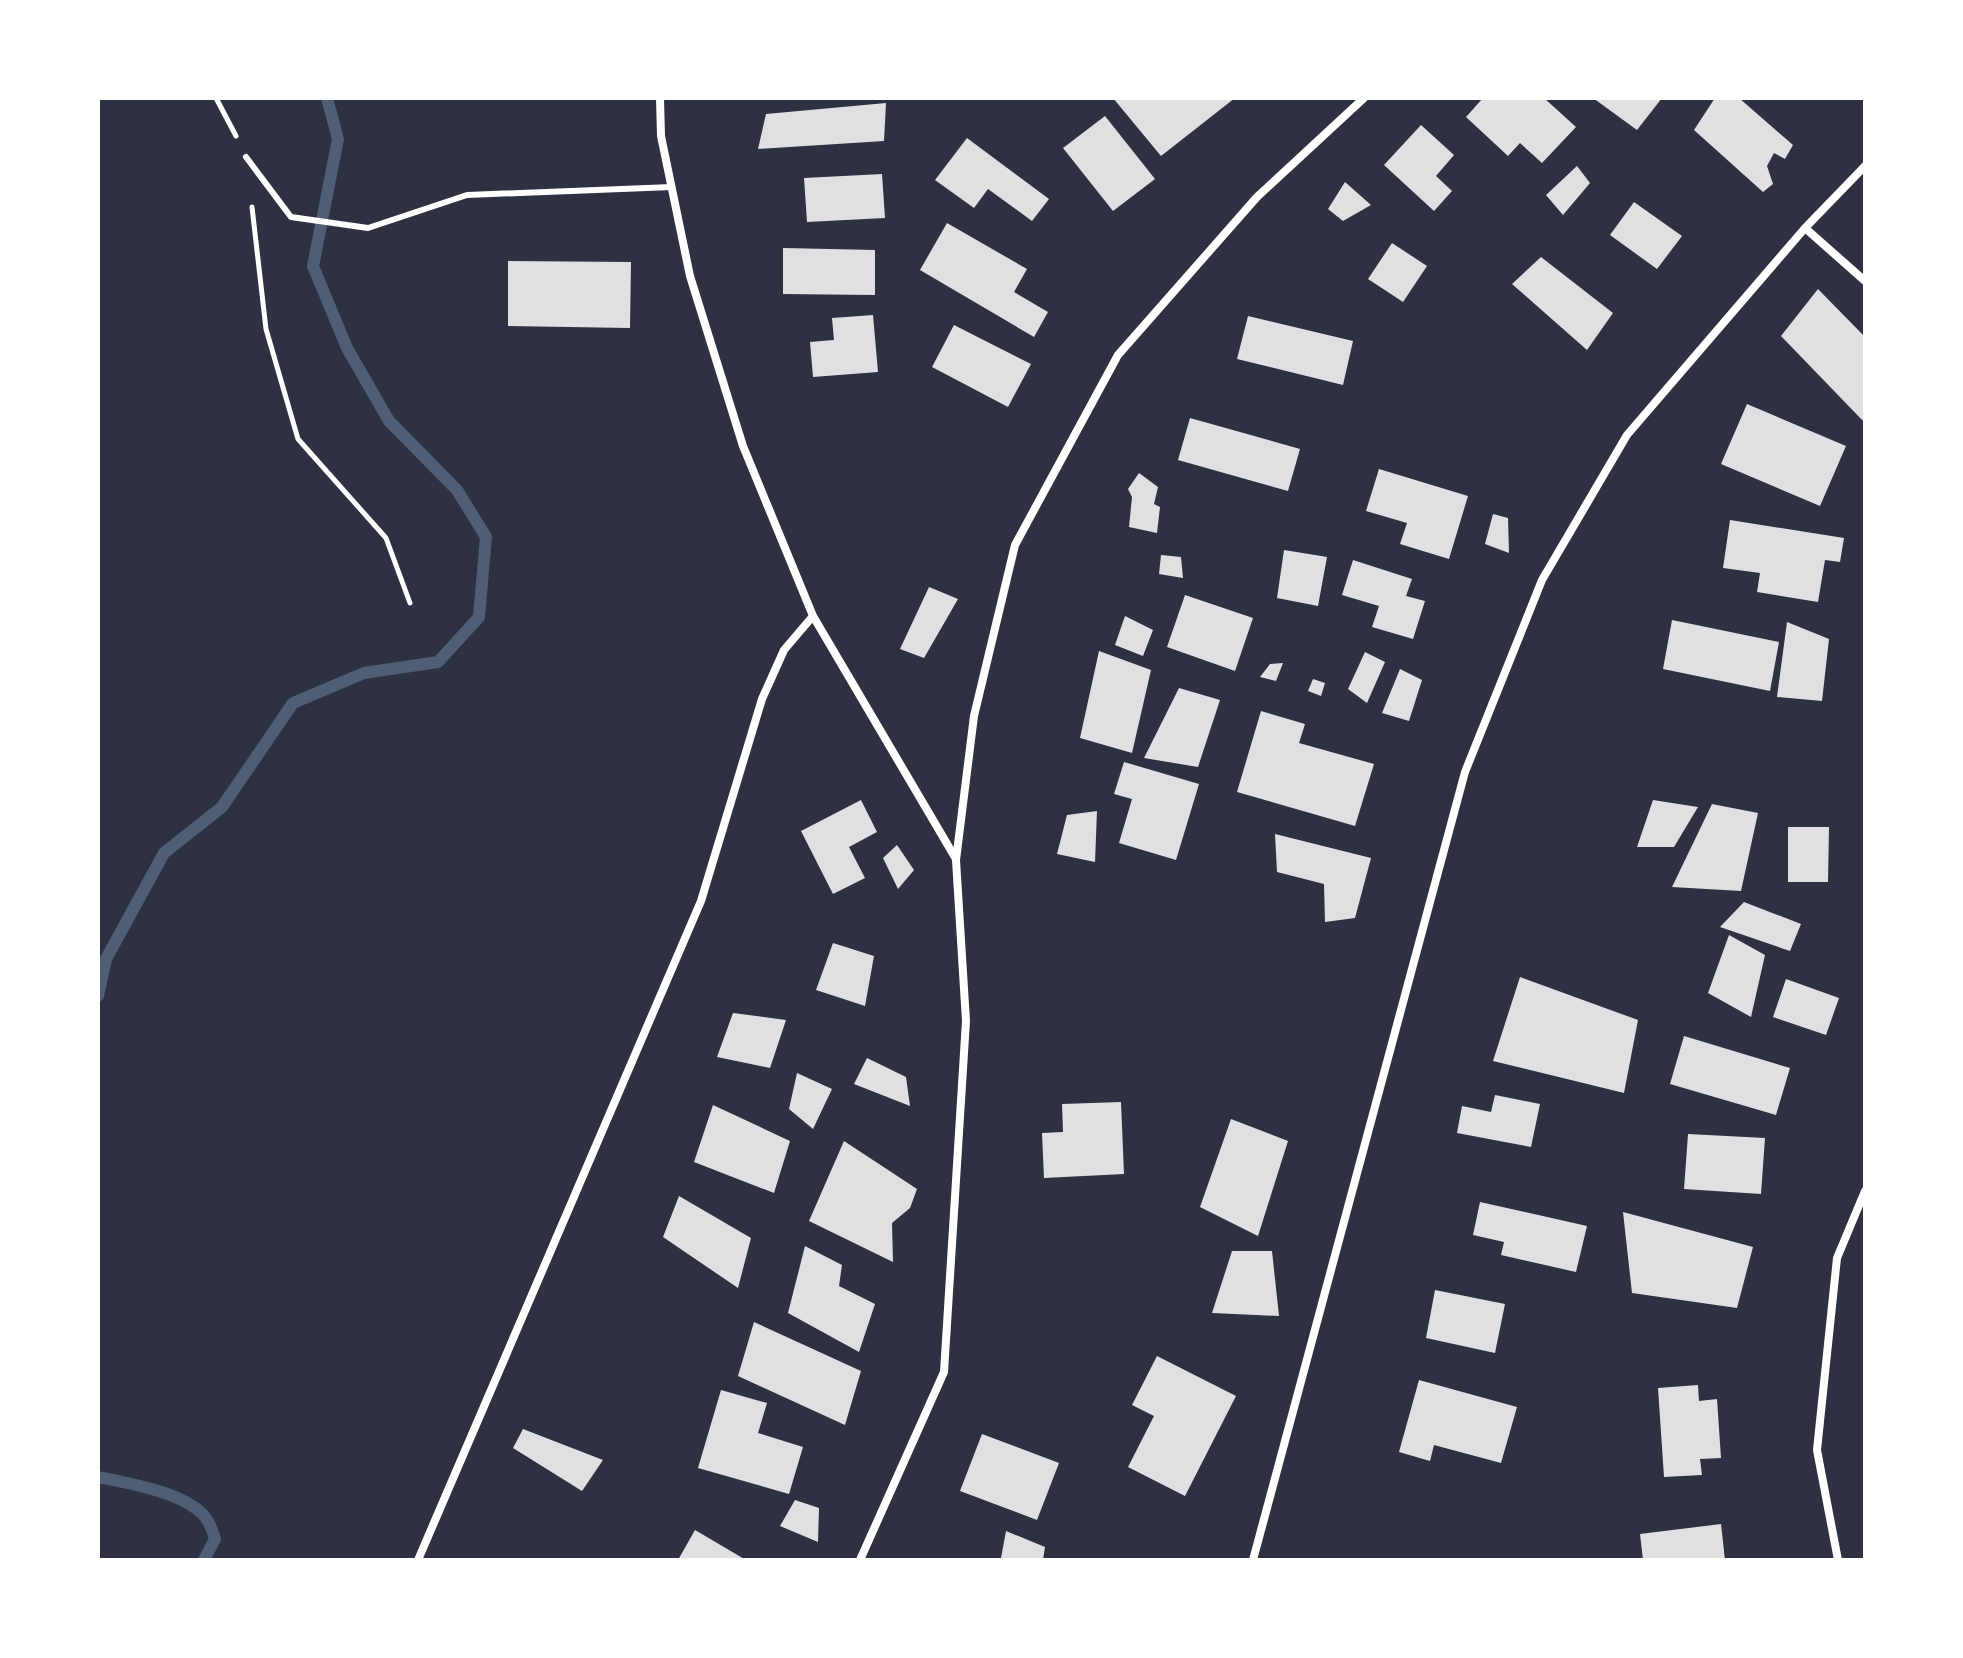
<svg xmlns="http://www.w3.org/2000/svg" width="1963" height="1658" font-family="'Asap Condensed',sans-serif">
<rect width="100%" height="100%" fill="#2d3142"/>
<g fill="none" stroke-linecap="round" stroke-linejoin="round">
<path stroke="#4f5d75" stroke-width="12" d="M 98,996 L 106,959 L 164,853 L 222,807 L 293,703 L 364,673 L 438,662 L 479,617 L 486,537 L 457,490 L 389,421 L 347,348 L 313,266 L 338,139 L 327,98
M 98,1477 C 128,1483 191,1493 208,1521 C 211,1526 213,1533 215,1539 L 204,1560"/>
</g>
<path fill="#e0e0e3" d="M 1113,98 L 1235,98 L 1161,156 Z
M 1483,98 L 1544,98 L 1576,127 L 1542,163 L 1520,143 L 1508,156 L 1466,117 Z
M 1593,98 L 1662,98 L 1637,130 Z
M 1715,98 L 1739,98 L 1793,145 L 1785,159 L 1774,153 L 1767,166 L 1773,184 L 1763,192 L 1694,130 Z
M 886,103 L 884,141 L 758,149 L 766,114 Z
M 1105,116 L 1155,179 L 1113,211 L 1063,148 Z
M 1421,125 L 1454,155 L 1436,176 L 1452,191 L 1434,211 L 1384,165 Z
M 967,138 L 1049,199 L 1032,221 L 988,189 L 974,208 L 935,180 Z
M 1577,166 L 1590,183 L 1563,215 L 1546,195 Z
M 882,174 L 885,218 L 807,222 L 804,178 Z
M 1345,182 L 1371,205 L 1343,221 L 1328,209 Z
M 1634,202 L 1682,236 L 1657,269 L 1610,235 Z
M 947,223 L 1027,269 L 1014,292 L 1048,312 L 1034,337 L 920,270 Z
M 1392,243 L 1427,266 L 1403,302 L 1368,279 Z
M 783,248 L 875,250 L 875,295 L 783,294 Z
M 1541,257 L 1613,313 L 1587,350 L 1512,284 Z
M 508,261 L 631,262 L 630,328 L 508,326 Z
M 1818,289 L 1865,337 L 1865,423 L 1781,336 Z
M 873,315 L 878,372 L 813,377 L 810,342 L 834,340 L 832,318 Z
M 1248,316 L 1353,341 L 1343,385 L 1237,359 Z
M 954,325 L 1031,364 L 1008,407 L 932,367 Z
M 1747,404 L 1846,446 L 1820,506 L 1721,464 Z
M 1190,418 L 1300,449 L 1288,491 L 1178,460 Z
M 1379,469 L 1468,496 L 1449,559 L 1400,544 L 1407,523 L 1366,511 Z
M 1139,473 L 1158,487 L 1154,504 L 1160,507 L 1157,533 L 1129,527 L 1132,497 L 1128,489 Z
M 1493,514 L 1508,518 L 1509,553 L 1485,544 Z
M 1730,520 L 1844,538 L 1840,562 L 1825,560 L 1818,602 L 1757,592 L 1760,573 L 1723,568 Z
M 1284,550 L 1327,557 L 1318,606 L 1277,598 Z
M 1161,555 L 1181,557 L 1183,578 L 1159,574 Z
M 1353,560 L 1412,579 L 1406,596 L 1425,601 L 1413,639 L 1372,627 L 1379,606 L 1342,595 Z
M 929,587 L 958,599 L 924,658 L 900,649 Z
M 1185,595 L 1253,618 L 1235,671 L 1167,647 Z
M 1125,616 L 1153,630 L 1143,656 L 1115,645 Z
M 1672,620 L 1779,642 L 1770,691 L 1663,669 Z
M 1787,622 L 1829,639 L 1822,701 L 1777,697 Z
M 1099,651 L 1151,670 L 1132,753 L 1080,738 Z
M 1365,652 L 1385,662 L 1367,703 L 1348,689 Z
M 1283,663 L 1276,681 L 1260,677 L 1270,664 Z
M 1400,669 L 1422,680 L 1409,721 L 1382,713 Z
M 1313,679 L 1325,683 L 1321,696 L 1308,691 Z
M 1179,688 L 1220,700 L 1198,767 L 1144,758 Z
M 1261,711 L 1305,724 L 1299,743 L 1374,764 L 1355,826 L 1237,792 Z
M 1124,762 L 1199,784 L 1176,860 L 1119,843 L 1132,799 L 1114,794 Z
M 861,800 L 877,832 L 849,847 L 865,878 L 833,894 L 801,831 Z
M 1653,800 L 1698,807 L 1674,847 L 1637,847 Z
M 1712,804 L 1758,813 L 1741,891 L 1672,887 Z
M 1097,811 L 1095,862 L 1057,854 L 1067,815 Z
M 1788,827 L 1829,827 L 1828,882 L 1788,882 Z
M 1275,834 L 1371,858 L 1355,918 L 1325,922 L 1324,884 L 1277,872 Z
M 897,845 L 914,870 L 898,889 L 883,858 Z
M 1744,902 L 1801,924 L 1790,951 L 1720,927 Z
M 1729,935 L 1765,955 L 1751,1017 L 1708,993 Z
M 833,943 L 874,956 L 865,1006 L 816,990 Z
M 1520,977 L 1638,1020 L 1624,1093 L 1493,1061 Z
M 1786,979 L 1839,998 L 1826,1035 L 1773,1017 Z
M 733,1013 L 786,1020 L 770,1068 L 717,1057 Z
M 1684,1036 L 1790,1068 L 1776,1115 L 1670,1084 Z
M 867,1058 L 906,1077 L 910,1106 L 854,1084 Z
M 797,1073 L 832,1089 L 813,1129 L 789,1109 Z
M 1495,1095 L 1540,1104 L 1531,1147 L 1457,1133 L 1462,1106 L 1491,1112 Z
M 1121,1102 L 1124,1174 L 1044,1178 L 1042,1133 L 1063,1132 L 1062,1104 Z
M 713,1105 L 790,1141 L 774,1193 L 694,1162 Z
M 1231,1119 L 1288,1141 L 1258,1236 L 1200,1207 Z
M 1688,1134 L 1765,1138 L 1761,1194 L 1684,1189 Z
M 844,1141 L 917,1189 L 910,1208 L 892,1223 L 893,1262 L 809,1221 Z
M 679,1196 L 751,1238 L 738,1288 L 663,1237 Z
M 1480,1202 L 1587,1226 L 1576,1272 L 1501,1255 L 1504,1242 L 1473,1235 Z
M 1623,1212 L 1753,1247 L 1737,1308 L 1632,1293 Z
M 805,1246 L 842,1265 L 839,1286 L 875,1304 L 859,1352 L 788,1313 Z
M 1232,1251 L 1272,1251 L 1279,1316 L 1212,1313 Z
M 1435,1290 L 1505,1304 L 1495,1353 L 1426,1338 Z
M 754,1322 L 861,1371 L 845,1425 L 738,1376 Z
M 1157,1356 L 1236,1396 L 1185,1496 L 1128,1467 L 1154,1416 L 1132,1405 Z
M 1419,1380 L 1517,1407 L 1501,1463 L 1434,1445 L 1430,1461 L 1399,1452 Z
M 1698,1385 L 1699,1401 L 1717,1399 L 1721,1458 L 1700,1459 L 1702,1475 L 1664,1477 L 1658,1388 Z
M 721,1390 L 767,1403 L 758,1433 L 803,1447 L 789,1494 L 698,1468 Z
M 523,1429 L 603,1460 L 582,1491 L 513,1448 Z
M 982,1434 L 1059,1463 L 1037,1520 L 960,1491 Z
M 795,1500 L 819,1508 L 818,1542 L 780,1526 Z
M 1721,1524 L 1725,1560 L 1643,1560 L 1640,1534 Z
M 695,1530 L 746,1560 L 678,1560 Z
M 1006,1531 L 1045,1547 L 1043,1560 L 1001,1558 Z"/>
<g fill="none" stroke-linecap="round" stroke-linejoin="round">
<path stroke="#fff" stroke-width="5" d="M 216,98 L 236,136
M 252,207 L 266,329 L 298,439 L 386,538 L 410,603"/>
<path stroke="#fff" stroke-width="6" d="M 246,157 L 291,217 L 368,228 L 467,195 L 672,187"/>
<path stroke="#fff" stroke-width="8" d="M 660,98 L 661,136 L 690,276 L 743,446 L 813,616 L 956,859
M 1805,228 L 1865,281
M 418,1560 L 701,901 L 762,699 L 784,650 L 813,616
M 860,1560 L 944,1372 L 966,1021 L 956,860 L 974,716 L 1015,545 L 1118,355 L 1257,197 L 1364,98
M 1253,1560 L 1465,772 L 1542,580 L 1627,435 L 1805,228 L 1865,166
M 1838,1560 L 1817,1450 L 1837,1258 L 1865,1191"/>
</g>
<rect width="1963" height="1658" fill="none" stroke="#ffffff" stroke-width="200"/>
</svg>
